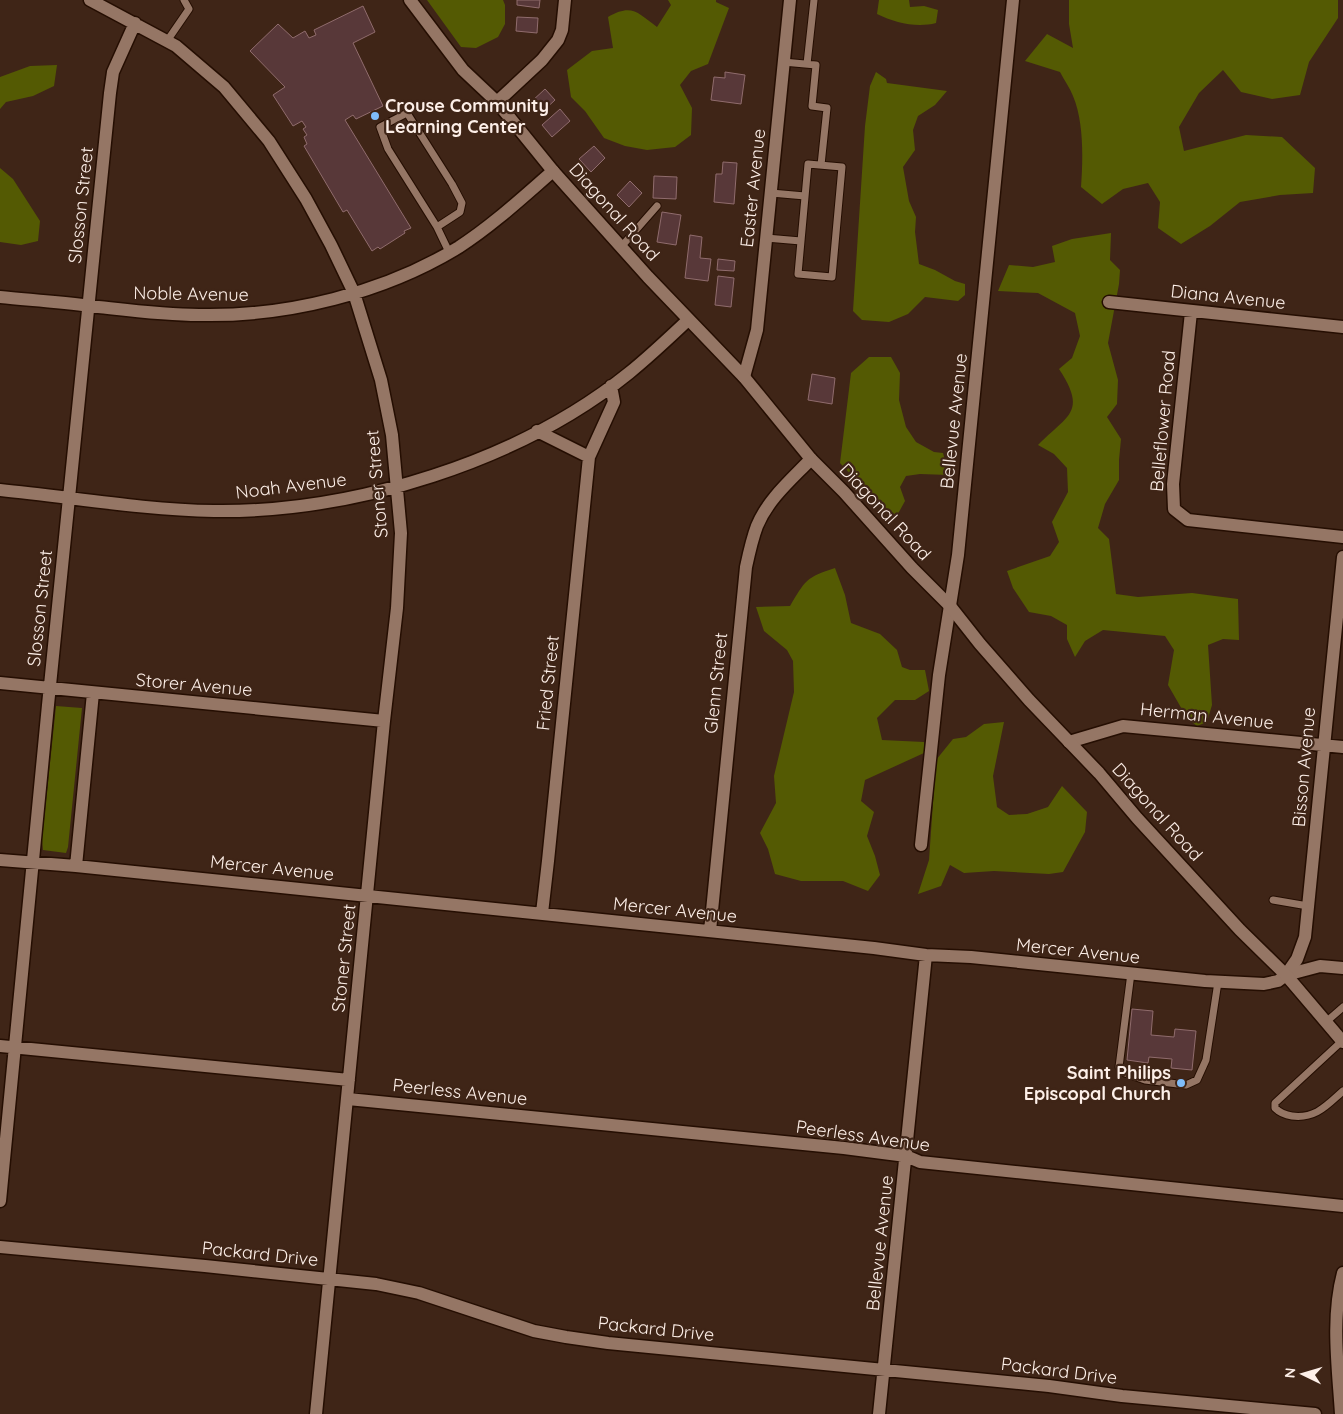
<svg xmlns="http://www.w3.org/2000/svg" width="1343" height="1414" font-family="Quicksand,sans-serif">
<rect width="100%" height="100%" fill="#3f2517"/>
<path fill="#545a03" d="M 427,0 L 503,0 L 505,5 L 505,24 L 498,37 L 476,48 L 461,47 Z
M 668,0 L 716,0 L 716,2 L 729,8 L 708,64 L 691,71 L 680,85 L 692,108 L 691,135 L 675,147 L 647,150 L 625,146 L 604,138 L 585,111 L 571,97 L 567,70 L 592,51 L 613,48 L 608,17 C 632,3 638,13 657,27 L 671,5 Z
M 879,0 L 909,0 L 910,7 L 924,6 L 938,10 L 936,23 C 917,28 895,23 877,14 Z
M 1069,0 L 1338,0 L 1338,18 L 1309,62 L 1300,95 L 1272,99 L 1241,92 L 1223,70 L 1199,93 L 1179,127 L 1184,151 L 1246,135 L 1282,137 L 1315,168 L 1313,193 L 1280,195 L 1240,202 L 1210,226 L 1181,244 L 1158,228 L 1160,202 L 1148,183 L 1123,189 L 1102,204 L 1081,187 C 1083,159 1084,122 1073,96 C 1070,88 1064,80 1060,72 L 1025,61 L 1047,34 L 1073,48 L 1069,24 Z
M 57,65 L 54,86 L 33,96 L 6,102 L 0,109 L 0,77 L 30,66 Z
M 876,72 L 886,79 L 887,83 L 947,91 L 935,105 L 918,116 L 913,130 L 915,150 L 903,167 L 909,201 L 916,217 L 915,232 L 919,264 L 935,270 L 955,281 L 965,284 L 965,295 L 958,301 L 925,297 L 908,314 L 889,322 L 862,320 L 853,311 L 865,126 L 870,86 Z
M 0,168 L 13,179 L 40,221 L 38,241 L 21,245 L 0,242 Z
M 1111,233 L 1110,260 L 1120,270 L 1119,284 L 1108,343 L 1118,380 L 1117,404 L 1107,417 L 1121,439 L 1119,460 L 1119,480 L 1105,504 L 1098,528 L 1109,539 L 1116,594 L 1138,597 L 1192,593 L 1238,599 L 1239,640 L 1223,639 L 1208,645 L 1212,705 L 1207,722 L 1197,726 L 1187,718 L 1168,685 L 1174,650 L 1165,636 L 1103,630 L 1085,641 L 1075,657 L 1067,639 L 1067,625 L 1051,616 L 1029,612 L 1013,588 L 1007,571 L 1050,556 L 1059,542 L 1052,522 L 1068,492 L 1067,468 L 1054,454 L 1038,445 C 1067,415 1088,413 1059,369 L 1072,358 L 1080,336 L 1075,313 L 1038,293 L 998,291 L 1009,265 L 1033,267 L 1055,262 L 1052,246 L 1072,239 Z
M 869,357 L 891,357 L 900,373 L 899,400 L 906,427 L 916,442 L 934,452 L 943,453 L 949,475 L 920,474 L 906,476 L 900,487 L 905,501 L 894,521 L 840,463 L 851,373 Z
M 835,568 L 845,595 L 851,623 L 880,634 L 897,650 L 902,667 L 910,670 L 925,670 L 929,691 L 915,700 L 895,700 L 877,718 L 882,740 L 924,742 L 924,753 L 865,780 L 861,801 L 874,812 L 867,836 L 875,856 L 880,875 L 868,891 L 843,881 L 801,881 L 775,874 L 768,849 L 760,833 L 776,803 L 774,776 L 794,692 L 793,661 L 787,650 L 764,631 L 756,607 L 790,606 C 805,581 806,577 835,568 Z
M 56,706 L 82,708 L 68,847 L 66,853 L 43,850 L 42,839 Z
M 1004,722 L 993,776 L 997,807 L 1009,815 L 1027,814 L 1048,807 L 1062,786 L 1087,812 L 1085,832 L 1063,872 L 1049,874 L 994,871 L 964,873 L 950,865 L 941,886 L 918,894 L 929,860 L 936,760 L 953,739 L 966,737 L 984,724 Z"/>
<path fill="#583839" stroke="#906c6d" d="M 517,0 L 540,0 L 539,8 L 517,5 Z
M 363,6 L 375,32 L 353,43 L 383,106 L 356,119 L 353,115 L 345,120 L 411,228 L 404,231 L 405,233 L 380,249 L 378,247 L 372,251 L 347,210 L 343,212 L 304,146 L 307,144 L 304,137 L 307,135 L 303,129 L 306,127 L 302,121 L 293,126 L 273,95 L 285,87 L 250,51 L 278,24 L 293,38 L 305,31 L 309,38 L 316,35 L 314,30 Z
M 517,17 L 538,18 L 537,33 L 516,31 Z
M 725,72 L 745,75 L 741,104 L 711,100 L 714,77 L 725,78 Z
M 545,89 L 555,100 L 541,113 L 531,102 Z
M 560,109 L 570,121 L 552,137 L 542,125 Z
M 594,146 L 605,158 L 591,172 L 579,159 Z
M 723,162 L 737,163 L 734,204 L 714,202 L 716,174 L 722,174 Z
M 654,176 L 677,177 L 676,199 L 653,198 Z
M 630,181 L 642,193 L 629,207 L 617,195 Z
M 662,212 L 681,215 L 676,245 L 657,242 Z
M 690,235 L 702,237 L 700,258 L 711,259 L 708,281 L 685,278 Z
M 718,259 L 735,261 L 734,271 L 717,270 Z
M 718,276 L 734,278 L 731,307 L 715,305 Z
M 812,374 L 835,378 L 832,404 L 808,400 Z
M 1132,1009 L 1153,1011 L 1151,1035 L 1174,1037 L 1175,1029 L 1196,1031 L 1192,1070 L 1171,1068 L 1172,1059 L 1149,1057 L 1148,1063 L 1127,1060 Z"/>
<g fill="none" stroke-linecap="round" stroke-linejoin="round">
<defs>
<path id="service" d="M 167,41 L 189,9 L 184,0
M 783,62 L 816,65 L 812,106 L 827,108 L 821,165
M 807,64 L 814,0
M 808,164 L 842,167 L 832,277 L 798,274 Z
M 771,193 L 805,196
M 437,227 L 460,212 L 462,203 L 452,184 L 407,113 L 380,127 L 388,149 L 437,227 L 449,252
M 766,238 L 801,241
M 621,247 L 657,206
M 1273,900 L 1308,906
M 1131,973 L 1119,1067 L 1125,1073 L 1145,1080 L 1186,1085 L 1197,1080 L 1206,1060 L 1218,982
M 1326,1022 L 1343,1007
M 1342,1041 L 1275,1103 L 1275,1108 C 1280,1113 1285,1115 1292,1116 C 1316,1119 1327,1105 1343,1091"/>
<path id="minor" d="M 90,0 L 176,46 L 224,87 L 269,141 L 306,199 L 331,245 L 354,293 L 381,380 L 392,435 L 401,533 L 397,608 L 384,721 L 316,1414
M 0,297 C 30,300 60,302 90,306 C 127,310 163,315 199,315 C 287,317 384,293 459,247 C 493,225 523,197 553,171
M 1109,302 L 1343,327
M 1191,312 L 1173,484 L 1174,509 L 1188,520 L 1343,537
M 744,377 L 757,330 L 790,0
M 537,431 L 589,457
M 0,490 C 71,497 143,510 214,511 C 354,513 520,461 629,373 C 650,356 669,338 688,320
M 0,683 L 384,721
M 1069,742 L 1123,726 L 1343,747
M 921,845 L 939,675 L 958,555 L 1013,0
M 0,860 L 76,866 L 874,948 L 926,955 L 971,957 L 1205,981 L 1264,984 L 1278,981 L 1286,975 L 1320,966 L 1343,968
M 76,866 L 93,693
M 542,913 L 548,861 L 589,457 L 614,402 L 611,386
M 710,931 L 746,567 C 749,553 752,539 757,526 C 768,499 792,479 811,459
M 1286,975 L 1297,959 L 1305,937 L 1343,557
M 0,1046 L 349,1080
M 348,1099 L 844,1148 L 906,1156 L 920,1162 L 1343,1206
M 0,1201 L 48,705 L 110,93 L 113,72 L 135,23
M 0,1247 L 205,1266 L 376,1284 L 419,1293 L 534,1331 L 566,1337 L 608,1343 L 1049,1386 L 1122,1396 L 1315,1414
M 879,1414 L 926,955
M 1341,1414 C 1338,1367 1331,1318 1343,1273"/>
<path id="tertiary" d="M 410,0 L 463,70 L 497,102 L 553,171 L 648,277 L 744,377 L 811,459 L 844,492 L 912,568 L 950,606 L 980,644 L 1029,700 L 1099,773 L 1137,818 L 1240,930 L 1286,975 L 1343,1042
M 497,102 L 542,60 L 558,40 L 562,30 L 565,0"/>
</defs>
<use href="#service" stroke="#250e02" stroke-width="9"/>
<use href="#minor" stroke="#250e02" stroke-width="15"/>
<use href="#tertiary" stroke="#250e02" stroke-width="15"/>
<use href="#service" stroke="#957665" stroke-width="7"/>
<use href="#minor" stroke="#957665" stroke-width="12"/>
<use href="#tertiary" stroke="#957665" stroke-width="12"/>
</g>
<g fill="#7fbdfa" stroke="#3f2517" stroke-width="2">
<circle cx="375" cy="116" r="5"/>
<circle cx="1181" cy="1083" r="5"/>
</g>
<g text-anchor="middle" stroke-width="4.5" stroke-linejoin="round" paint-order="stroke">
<g font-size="18" font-weight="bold" fill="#fdefe8" stroke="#3f2517" text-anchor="start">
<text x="385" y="112">Crouse Community<tspan x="385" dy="21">Learning Center</tspan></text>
<text x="1171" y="1079" text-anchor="end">Saint Philips<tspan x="1171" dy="21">Episcopal Church</tspan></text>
</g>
<g font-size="18" fill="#fdefe8" stroke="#3f2517">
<text transform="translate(753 188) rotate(-84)" y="6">Easter Avenue</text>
<text transform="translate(81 205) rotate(-84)" y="6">Slosson Street</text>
<text transform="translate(614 212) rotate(48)" y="6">Diagonal Road</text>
<text transform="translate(191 294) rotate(1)" y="6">Noble Avenue</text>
<text transform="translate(1228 297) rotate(6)" y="6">Diana Avenue</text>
<text transform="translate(954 421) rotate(-84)" y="6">Bellevue Avenue</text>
<text transform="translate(1163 421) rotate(-85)" y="6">Belleflower Road</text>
<text transform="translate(377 484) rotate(-95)" y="6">Stoner Street</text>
<text transform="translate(291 486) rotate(-7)" y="6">Noah Avenue</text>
<text transform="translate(885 512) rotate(47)" y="6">Diagonal Road</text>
<text transform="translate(40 608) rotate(-84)" y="6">Slosson Street</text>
<text transform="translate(548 683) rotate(-84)" y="6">Fried Street</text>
<text transform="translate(716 683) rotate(-84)" y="6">Glenn Street</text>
<text transform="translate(194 685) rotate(5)" y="6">Storer Avenue</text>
<text transform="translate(1207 716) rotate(6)" y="6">Herman Avenue</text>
<text transform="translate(1304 767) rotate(-85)" y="6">Bisson Avenue</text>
<text transform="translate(1157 812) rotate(48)" y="6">Diagonal Road</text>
<text transform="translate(272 868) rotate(6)" y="6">Mercer Avenue</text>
<text transform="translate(675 910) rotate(6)" y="6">Mercer Avenue</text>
<text transform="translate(1078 951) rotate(6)" y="6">Mercer Avenue</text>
<text transform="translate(344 958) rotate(-84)" y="6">Stoner Street</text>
<text transform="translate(460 1092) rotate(6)" y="6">Peerless Avenue</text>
<text transform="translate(863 1136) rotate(8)" y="6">Peerless Avenue</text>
<text transform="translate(880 1243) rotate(-84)" y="6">Bellevue Avenue</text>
<text transform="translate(260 1254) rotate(6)" y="6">Packard Drive</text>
<text transform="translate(656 1329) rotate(6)" y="6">Packard Drive</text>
<text transform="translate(1059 1371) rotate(7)" y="6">Packard Drive</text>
</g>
</g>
<g transform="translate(1303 1374) rotate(275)" stroke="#3f2517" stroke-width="4" paint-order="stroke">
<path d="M0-4L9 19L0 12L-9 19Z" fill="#fdefe8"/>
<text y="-8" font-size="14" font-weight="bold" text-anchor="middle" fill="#fdefe8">N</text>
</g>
</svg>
